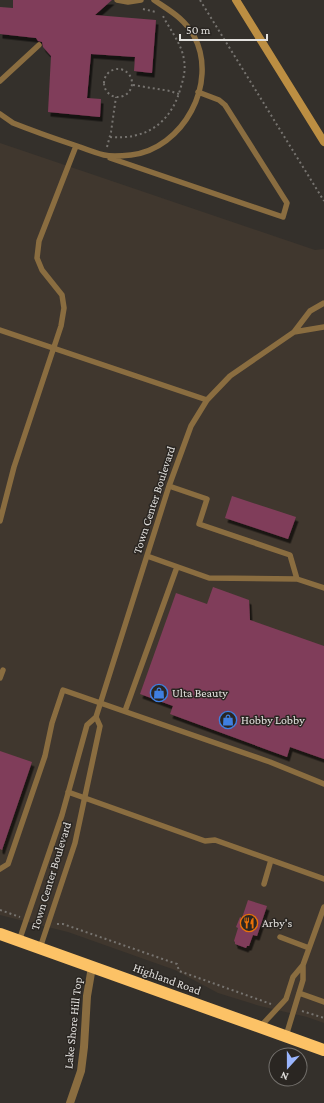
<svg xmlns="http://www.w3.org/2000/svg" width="324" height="1103" font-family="'Crimson Pro',serif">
<defs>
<filter id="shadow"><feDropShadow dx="2.5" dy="4.5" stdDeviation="0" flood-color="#0009"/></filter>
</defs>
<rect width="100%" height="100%" fill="#34302b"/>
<path fill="#40372e" d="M 0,143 L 315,250 L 324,249 L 324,1023 L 307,1017 L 260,1006 L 218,993 L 175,970 L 68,932 L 0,915 Z"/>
<path fill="#803d5a" filter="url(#shadow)" d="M 13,0 L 112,0 L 95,15 L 156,20 L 152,73 L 134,71 L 135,57 L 91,54 L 87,98 L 101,99 L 100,117 L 48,112 L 51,56 L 43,47 L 42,42 L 38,41 L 36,38 L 0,34 L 0,7 L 13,8 Z
M 232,496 L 296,517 L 288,539 L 225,518 Z
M 213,587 L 249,600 L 250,620 L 324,646 L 324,759 L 290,747 L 287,757 L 170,714 L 173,706 L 140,694 L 176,593 L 207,604 Z
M 0,751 L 32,762 L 2,850 L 0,849 Z
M 248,900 L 267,906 L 257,936 L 253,935 L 249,946 L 247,946 L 246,948 L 235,944 L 235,942 L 234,941 L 238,928 L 236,927 L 240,917 L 242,918 Z"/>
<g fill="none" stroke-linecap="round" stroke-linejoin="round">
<path stroke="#777470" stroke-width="2" stroke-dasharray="2 3" stroke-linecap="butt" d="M 200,0 L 324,201
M 143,9 L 156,12
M104 83a14 14 0 1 1 28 0a14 14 0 1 1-28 0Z
M 133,85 L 170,91 L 179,94
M 110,137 C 145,140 170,124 180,90 C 183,80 186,71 184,60 C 182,44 170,30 163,16
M 107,147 L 111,132 L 116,97
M 0,910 L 20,917
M 57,924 L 63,924 L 177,964 L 179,971 L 271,1004
M 302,1011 L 324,1018"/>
<path stroke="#8a6d40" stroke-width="5.5" d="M 117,0 L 128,2 L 141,0
M 0,81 L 39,45
M 0,114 L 13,123 L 26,128 C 44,135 62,141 80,147 C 88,150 96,153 104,155 C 112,157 122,156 131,155 C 183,149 219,83 194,36 C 184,18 170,11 154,0
M 110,158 L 283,217 L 287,203 L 225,105 L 219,100 L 198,92
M 0,330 L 207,400
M 294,332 L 324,327
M 169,486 L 207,499 L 199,524 L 290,555 L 297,579
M 0,521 L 14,467 L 61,326 L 64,308 L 62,295 L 42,270 L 37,258 L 39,241 L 76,146
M 147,556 L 209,578 L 297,579 L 324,588
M 0,678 L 3,670
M 125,711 L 177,567
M 68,792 L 205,841 L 215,840 L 324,879
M 0,869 L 8,864 L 45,756 L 52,723 L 63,690 L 270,762 L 324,784
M 264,884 L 271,860
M 280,937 L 309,948
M 19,941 L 62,815 L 87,725 L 96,717 L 169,486 L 191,426 L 207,400 L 230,376 L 294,332 L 310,311 L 324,303
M 40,948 L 75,843 L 100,726 L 96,717
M 299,993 L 324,1002
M 260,1027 L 286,999 L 293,977 L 303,965
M 286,1036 L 303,980 L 303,965 L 324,907"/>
<path stroke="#8a6d40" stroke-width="8" d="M 70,1103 L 81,1071 L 84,1047 L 87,996 L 92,967"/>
<path stroke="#bc8e42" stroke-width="8" d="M 236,0 L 324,142"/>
<path stroke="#fcc266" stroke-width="12" d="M 0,934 L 324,1050"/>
</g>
<defs>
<symbol id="shop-ring" viewBox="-11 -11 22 22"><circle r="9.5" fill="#2a2622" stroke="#3f7fe0" stroke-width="1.5"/><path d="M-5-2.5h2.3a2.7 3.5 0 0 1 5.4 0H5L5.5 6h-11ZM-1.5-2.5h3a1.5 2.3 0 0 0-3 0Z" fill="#3f7fe0"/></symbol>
<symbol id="restaurant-ring" viewBox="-11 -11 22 22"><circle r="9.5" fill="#2a2622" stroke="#e8710a" stroke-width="1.5"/><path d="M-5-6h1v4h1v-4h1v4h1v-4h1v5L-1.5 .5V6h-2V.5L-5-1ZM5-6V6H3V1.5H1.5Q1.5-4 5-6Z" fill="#e8710a"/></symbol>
</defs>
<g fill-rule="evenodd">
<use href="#shop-ring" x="149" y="683" width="20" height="20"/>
<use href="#shop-ring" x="218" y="710" width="20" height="20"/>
<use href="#restaurant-ring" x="239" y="913" width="20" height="20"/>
</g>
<g text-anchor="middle" stroke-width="3" stroke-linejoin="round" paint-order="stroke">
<g font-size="12" fill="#e3e1de" stroke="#2a2622">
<text transform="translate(154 500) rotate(-72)" y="4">Town Center Boulevard</text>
<text transform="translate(51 876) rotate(-73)" y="4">Town Center Boulevard</text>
<text transform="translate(167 979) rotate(20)" y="4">Highland Road</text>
<text transform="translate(73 1023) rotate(-84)" y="4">Lake Shore Hill Top</text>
</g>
<g font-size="12" fill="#e3e1de" stroke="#2a2622" text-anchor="start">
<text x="172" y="697">Ulta Beauty</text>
<text x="241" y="724">Hobby Lobby</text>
<text x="262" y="927">Arby's</text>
</g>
</g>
<g transform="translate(288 1067) rotate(201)"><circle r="19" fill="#2a2622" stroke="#74716d"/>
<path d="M0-3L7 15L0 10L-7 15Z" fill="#9ab5fd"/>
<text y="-6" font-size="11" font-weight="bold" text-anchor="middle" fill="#e3e1de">N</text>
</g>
<path d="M180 34v6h87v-6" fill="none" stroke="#e3e1de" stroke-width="2"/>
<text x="186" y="34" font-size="12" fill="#e3e1de" stroke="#2a2622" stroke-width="3" paint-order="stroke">50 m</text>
</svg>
